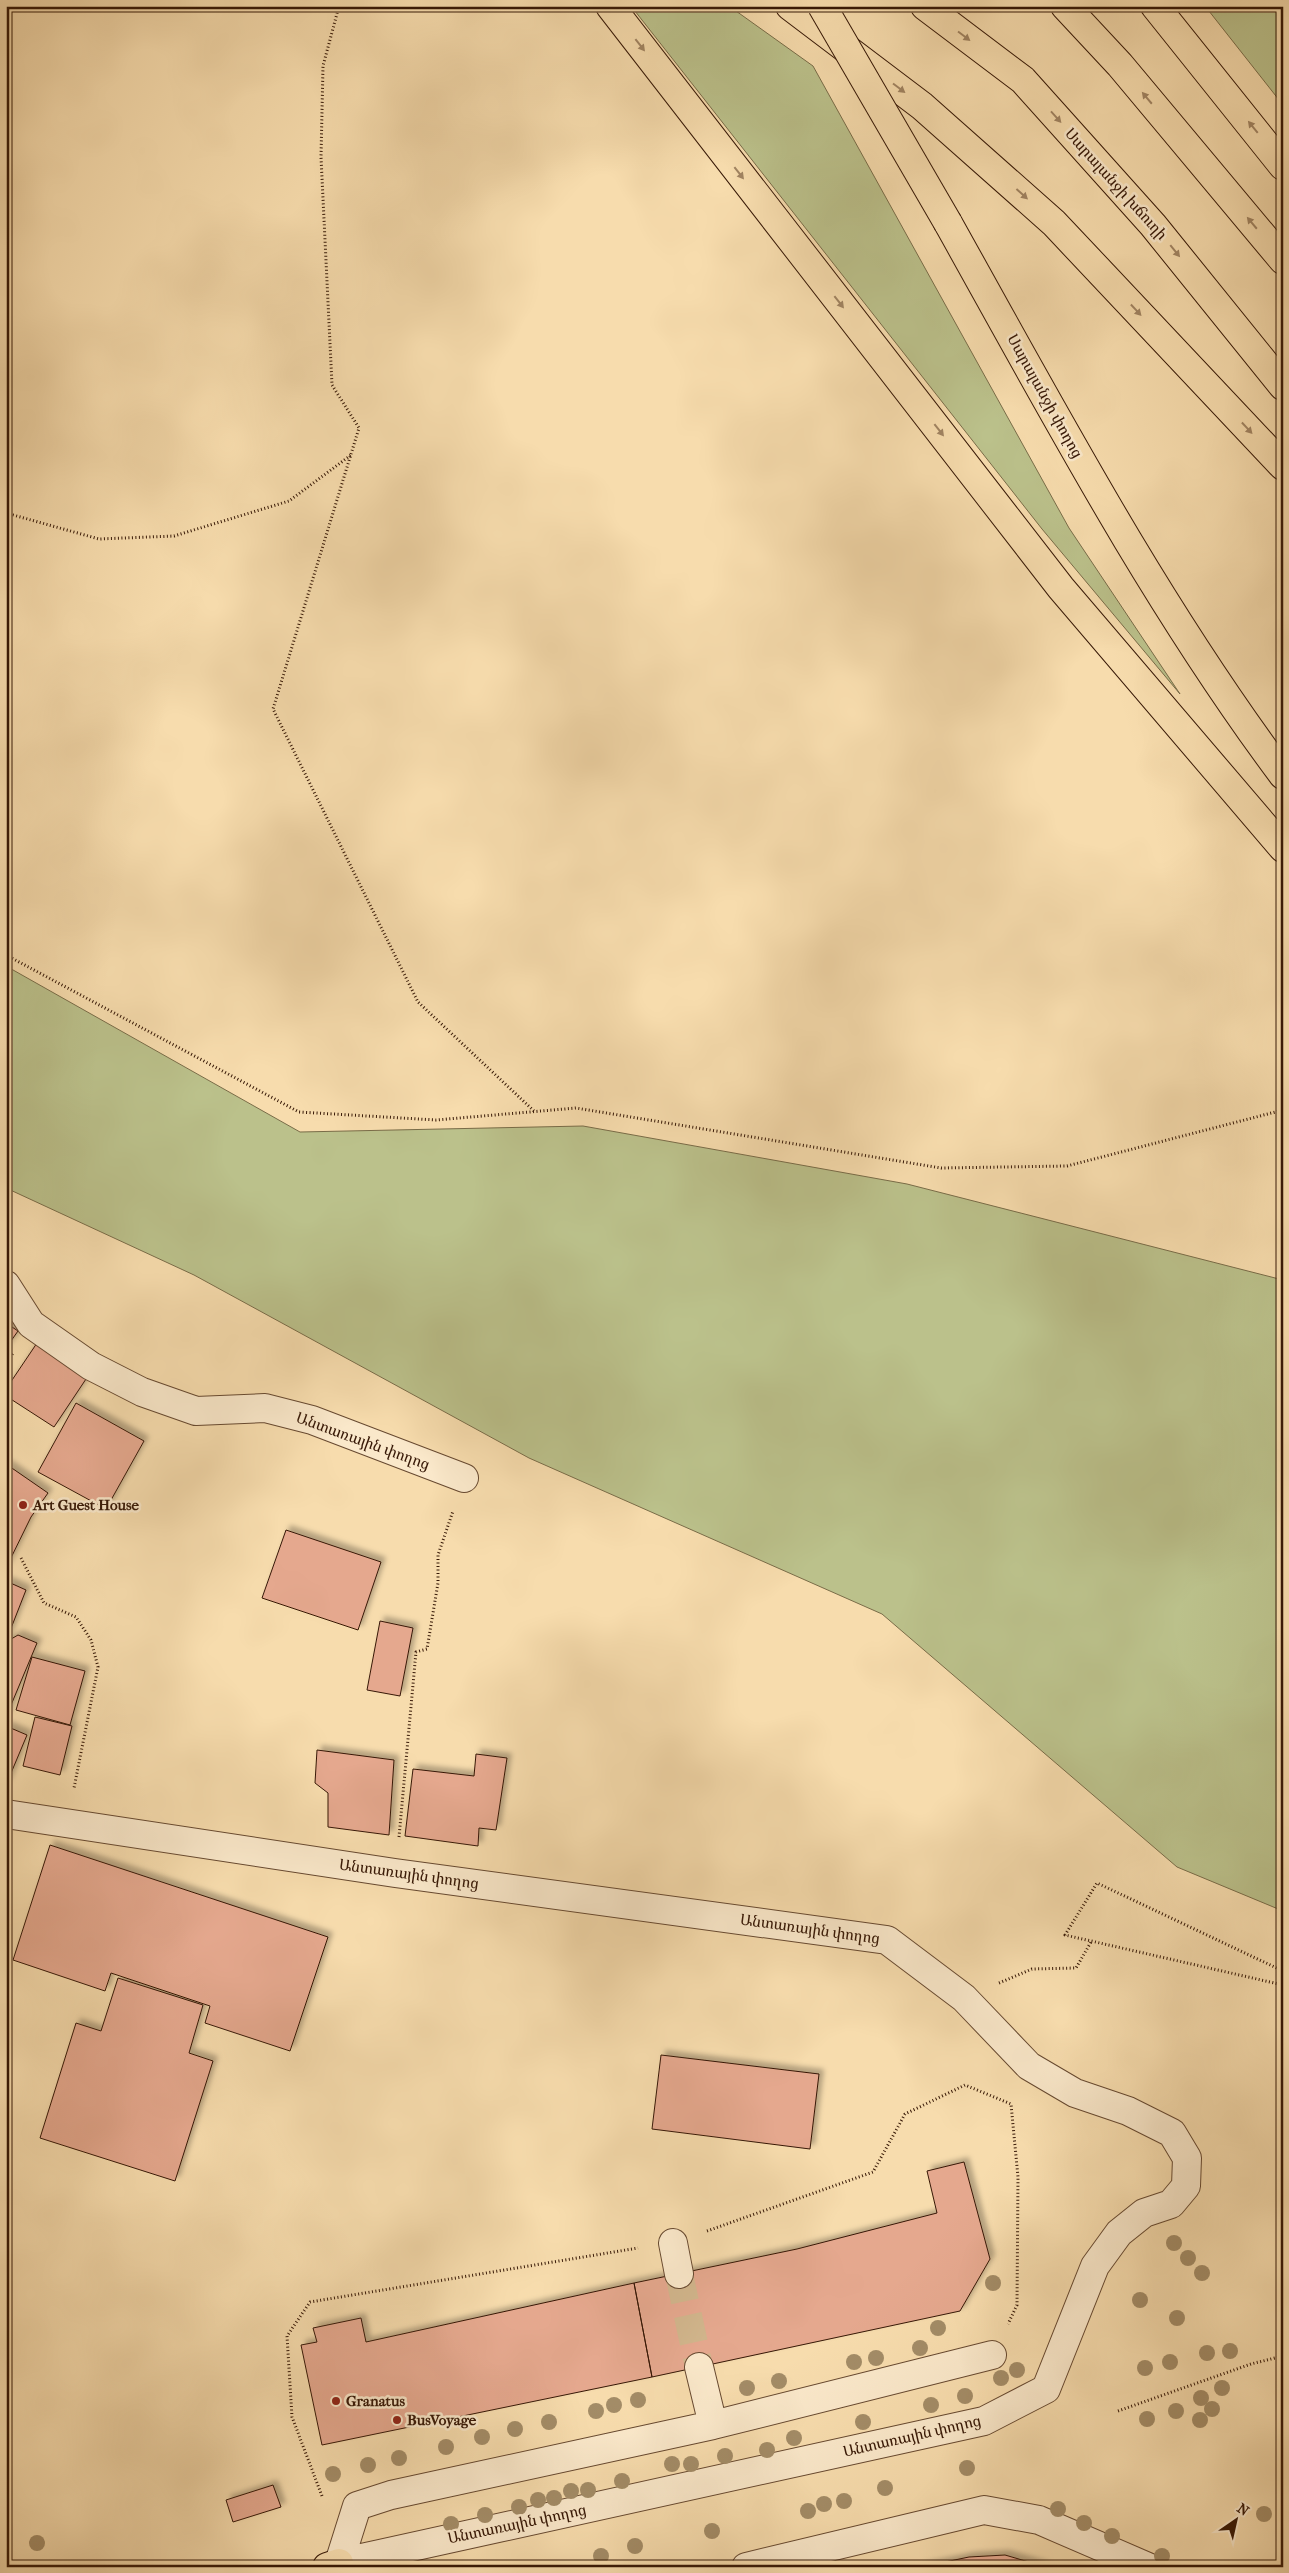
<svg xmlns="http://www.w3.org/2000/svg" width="1289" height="2573" font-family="'IM FELL French Canon','Noto Serif Armenian',serif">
<defs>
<filter id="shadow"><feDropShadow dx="4.5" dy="-4.5" stdDeviation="2.5" flood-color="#0004"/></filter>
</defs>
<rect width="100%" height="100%" fill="#f7dcad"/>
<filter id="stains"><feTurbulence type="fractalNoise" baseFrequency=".004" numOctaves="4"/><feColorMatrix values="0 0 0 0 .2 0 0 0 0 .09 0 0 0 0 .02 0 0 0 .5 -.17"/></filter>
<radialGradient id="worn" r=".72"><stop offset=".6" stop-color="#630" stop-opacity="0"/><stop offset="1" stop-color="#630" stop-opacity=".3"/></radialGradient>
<path fill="#bbc18b" stroke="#796c48" d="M 631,6 L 729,6 L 813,66 L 1069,528 L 1180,694 L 1042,529 Z
M 1205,6 L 1283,6 L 1283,105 Z
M 6,966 L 300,1132 L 583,1126 L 907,1184 L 1283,1280 L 1283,1911 L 1177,1867 L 882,1614 L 529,1458 L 194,1275 L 6,1188 Z"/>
<path fill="#e5a88e" stroke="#371806" filter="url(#shadow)" d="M 6,1323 L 18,1331 L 6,1348 Z
M 37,1343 L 88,1376 L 54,1427 L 6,1396 L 6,1389 Z
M 76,1403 L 144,1441 L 106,1509 L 38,1472 Z
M 6,1464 L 48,1493 L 31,1517 L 6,1568 Z
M 286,1530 L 381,1562 L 358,1630 L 262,1598 Z
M 6,1581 L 26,1590 L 6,1641 Z
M 380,1621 L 413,1628 L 400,1696 L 367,1690 Z
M 18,1635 L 37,1643 L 6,1717 L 6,1642 Z
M 32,1657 L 85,1671 L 70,1725 L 16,1710 Z
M 35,1717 L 72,1726 L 60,1775 L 23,1766 Z
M 6,1726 L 27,1735 L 6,1785 Z
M 317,1750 L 394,1760 L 389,1835 L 328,1827 L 328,1793 L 315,1783 Z
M 476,1754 L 507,1758 L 496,1830 L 479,1828 L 478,1846 L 405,1836 L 413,1769 L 474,1776 Z
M 50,1845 L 328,1937 L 290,2051 L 205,2023 L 210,2006 L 111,1973 L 105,1991 L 13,1960 Z
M 118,1978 L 203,2005 L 189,2053 L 213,2061 L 175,2181 L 40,2138 L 76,2023 L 101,2031 Z
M 661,2055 L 819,2074 L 810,2149 L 652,2129 Z
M 964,2162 L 990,2259 L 960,2311 L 652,2377 L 634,2283 L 797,2249 L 937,2213 L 927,2171 Z
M 634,2283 L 652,2377 L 322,2445 L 301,2345 L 317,2342 L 313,2328 L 361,2318 L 366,2342 Z
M 273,2485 L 281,2507 L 233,2522 L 226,2500 Z
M 1005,2555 L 1046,2567 L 921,2567 L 969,2557 Z"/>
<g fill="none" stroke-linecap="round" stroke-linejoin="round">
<path stroke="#d1b58c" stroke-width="28" stroke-dasharray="28 14" stroke-linecap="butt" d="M 679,2274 L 699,2367"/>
<defs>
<path id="minor" d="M 6,1285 L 31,1324 L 91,1366 L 142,1392 L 196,1411 L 265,1408 L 312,1420 L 464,1478
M 6,1814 L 395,1873 L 887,1940 L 964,1998 L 1029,2066 L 1075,2093 L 1128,2111 L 1172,2133 L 1187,2158 L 1186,2186 L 1171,2204 L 1144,2213 L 1119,2233 L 1095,2266 L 1046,2389 L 984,2421 L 339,2563
M 673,2243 L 679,2274
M 699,2367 L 713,2425
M 339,2563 L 357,2506 L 391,2495 L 713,2425 L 992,2355
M 746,2567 L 984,2510 L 1039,2520 L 1148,2567"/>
<path id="major" d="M 610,6 L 1061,588 L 1283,848
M 790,6 L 922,106 L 1054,223 L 1283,466
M 925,6 L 1023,80 L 1153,225 L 1283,386
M 1065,6 L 1120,65 L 1283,260
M 1155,6 L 1283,166
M 948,223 C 1053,411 1154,602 1283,775"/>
<path id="highway" d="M 327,2567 L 339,2563"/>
</defs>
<use href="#minor" stroke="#674930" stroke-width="30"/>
<use href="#major" stroke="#371806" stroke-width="30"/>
<use href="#highway" stroke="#371806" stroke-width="30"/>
<path stroke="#371806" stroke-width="3" stroke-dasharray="1 2.5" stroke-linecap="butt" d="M 339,6 L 323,66 L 321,157 L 332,385 L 359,428 L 273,709 L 418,1002 L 534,1111
M 6,513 L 99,539 L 174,536 L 289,501 L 351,455
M 6,955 L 299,1112 L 436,1120 L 576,1108 L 941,1168 L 1067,1166 L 1283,1110
M 6,1363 L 13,1353
M 21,1558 L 44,1603 L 76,1617 L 91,1640 L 98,1667 L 74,1788
M 399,1837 L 416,1652 L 427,1649 L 438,1583 L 438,1555 L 453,1511
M 1283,1971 L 1097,1883 L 1065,1935 L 1283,1985
M 999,1983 L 1032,1969 L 1076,1968 L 1091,1942
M 707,2231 L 873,2172 L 905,2114 L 965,2085 L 1011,2104 L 1018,2177 L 1017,2305 L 1008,2324
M 1118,2411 L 1251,2364 L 1283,2356
M 322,2496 L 292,2417 L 287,2336 L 310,2302 L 638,2248"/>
<use href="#minor" stroke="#fae8ca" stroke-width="28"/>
<use href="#major" stroke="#f7dcad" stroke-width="28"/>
<use href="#highway" stroke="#f7dcad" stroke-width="28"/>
<defs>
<path id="major-bridge" d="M 822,6 L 948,223"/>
</defs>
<use href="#major-bridge" stroke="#371806" stroke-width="30" stroke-linecap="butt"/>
<use href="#major-bridge" stroke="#f7dcad" stroke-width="28"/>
</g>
<g fill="#a38c67">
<circle cx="1174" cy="2243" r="8"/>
<circle cx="1188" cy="2258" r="8"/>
<circle cx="1202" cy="2273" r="8"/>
<circle cx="993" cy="2283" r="8"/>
<circle cx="1140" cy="2300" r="8"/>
<circle cx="1177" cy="2318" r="8"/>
<circle cx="938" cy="2328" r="8"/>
<circle cx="920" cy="2348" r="8"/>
<circle cx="1230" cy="2351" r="8"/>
<circle cx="1207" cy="2353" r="8"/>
<circle cx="876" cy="2358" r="8"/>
<circle cx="854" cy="2362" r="8"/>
<circle cx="1170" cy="2362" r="8"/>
<circle cx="1145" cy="2368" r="8"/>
<circle cx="1017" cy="2370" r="8"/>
<circle cx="1001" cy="2378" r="8"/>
<circle cx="779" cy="2381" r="8"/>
<circle cx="747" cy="2388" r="8"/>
<circle cx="1222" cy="2388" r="8"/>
<circle cx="965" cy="2396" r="8"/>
<circle cx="1201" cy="2398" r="8"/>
<circle cx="638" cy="2400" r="8"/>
<circle cx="614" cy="2405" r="8"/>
<circle cx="931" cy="2405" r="8"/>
<circle cx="1212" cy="2409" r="8"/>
<circle cx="596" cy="2411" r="8"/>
<circle cx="1176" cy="2411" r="8"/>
<circle cx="1147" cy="2419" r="8"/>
<circle cx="1200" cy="2420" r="8"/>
<circle cx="549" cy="2422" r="8"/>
<circle cx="863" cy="2422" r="8"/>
<circle cx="515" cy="2429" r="8"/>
<circle cx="482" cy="2437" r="8"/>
<circle cx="794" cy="2438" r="8"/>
<circle cx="446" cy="2447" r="8"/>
<circle cx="767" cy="2450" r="8"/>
<circle cx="725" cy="2456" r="8"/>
<circle cx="399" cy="2458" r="8"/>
<circle cx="672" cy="2464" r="8"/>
<circle cx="691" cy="2464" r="8"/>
<circle cx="368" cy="2465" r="8"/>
<circle cx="967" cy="2468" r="8"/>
<circle cx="333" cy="2474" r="8"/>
<circle cx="622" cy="2481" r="8"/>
<circle cx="885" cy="2488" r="8"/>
<circle cx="588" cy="2490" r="8"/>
<circle cx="571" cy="2491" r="8"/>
<circle cx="554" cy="2498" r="8"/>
<circle cx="538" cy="2500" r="8"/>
<circle cx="844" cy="2501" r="8"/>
<circle cx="824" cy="2504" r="8"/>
<circle cx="519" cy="2507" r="8"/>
<circle cx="1058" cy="2509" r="8"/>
<circle cx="808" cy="2511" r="8"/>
<circle cx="1264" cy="2514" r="8"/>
<circle cx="485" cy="2515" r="8"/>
<circle cx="1084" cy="2523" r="8"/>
<circle cx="451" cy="2524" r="8"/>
<circle cx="712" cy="2531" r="8"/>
<circle cx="1112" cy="2536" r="8"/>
<circle cx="37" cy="2543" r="8"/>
<circle cx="635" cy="2546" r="8"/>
<circle cx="601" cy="2556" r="8"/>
<circle cx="1162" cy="2556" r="8"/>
</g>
<defs><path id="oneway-solid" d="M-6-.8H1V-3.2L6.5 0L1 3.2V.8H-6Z" transform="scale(1.25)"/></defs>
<g fill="#a18462">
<use href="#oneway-solid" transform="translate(964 36) rotate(37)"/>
<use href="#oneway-solid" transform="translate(640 45) rotate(52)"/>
<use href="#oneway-solid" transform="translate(899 88) rotate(37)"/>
<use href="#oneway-solid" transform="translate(1147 98) rotate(-130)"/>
<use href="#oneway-solid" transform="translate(1056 117) rotate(48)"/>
<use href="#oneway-solid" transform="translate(1253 127) rotate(-129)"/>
<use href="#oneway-solid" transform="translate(739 173) rotate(52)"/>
<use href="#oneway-solid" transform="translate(1022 194) rotate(42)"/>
<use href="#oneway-solid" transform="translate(1252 223) rotate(-130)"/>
<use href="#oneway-solid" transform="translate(1175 251) rotate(51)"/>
<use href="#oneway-solid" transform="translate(839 302) rotate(52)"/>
<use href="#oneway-solid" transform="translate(1136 310) rotate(47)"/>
<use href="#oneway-solid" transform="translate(1247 428) rotate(47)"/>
<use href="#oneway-solid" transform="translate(939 430) rotate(52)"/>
</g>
<g fill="#8f2418" stroke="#fae8ca" stroke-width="2">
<circle cx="23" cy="1505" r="5"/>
<circle cx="336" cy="2401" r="5"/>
<circle cx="397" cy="2420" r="5"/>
</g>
<g text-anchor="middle" stroke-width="5" stroke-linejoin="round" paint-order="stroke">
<g font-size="15" fill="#371806" stroke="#fae8ca">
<text transform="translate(1116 184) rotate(48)" y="5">Սարալանջի խճուղի</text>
<text transform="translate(1045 396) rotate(61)" y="5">Սարալանջի փողոց</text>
<text transform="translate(363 1441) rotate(20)" y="5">Անտառային փողոց</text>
<text transform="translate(409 1874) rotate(8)" y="5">Անտառային փողոց</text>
<text transform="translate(810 1929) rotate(8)" y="5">Անտառային փողոց</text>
<text transform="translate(912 2436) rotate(-13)" y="5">Անտառային փողոց</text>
<text transform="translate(517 2524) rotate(-12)" y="5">Անտառային փողոց</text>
</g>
<g font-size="15" font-weight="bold" fill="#371806" stroke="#fae8ca" text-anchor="start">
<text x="33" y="1510">Art Guest House</text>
<text x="346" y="2406">Granatus</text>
<text x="407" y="2425">BusVoyage</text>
</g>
</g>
<rect width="1289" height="2573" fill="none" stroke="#f7dcad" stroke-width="25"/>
<rect x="8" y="8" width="1274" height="2558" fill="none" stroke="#371806" stroke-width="2.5"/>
<rect x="12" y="12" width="1264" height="2548" fill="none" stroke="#371806"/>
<g transform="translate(1236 2520) rotate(34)" stroke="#fae8ca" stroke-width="4" paint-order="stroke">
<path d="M0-4L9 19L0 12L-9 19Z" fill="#371806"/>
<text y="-8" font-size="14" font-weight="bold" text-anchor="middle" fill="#371806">N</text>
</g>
<rect width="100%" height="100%" filter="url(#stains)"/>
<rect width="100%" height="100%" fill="url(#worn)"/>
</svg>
